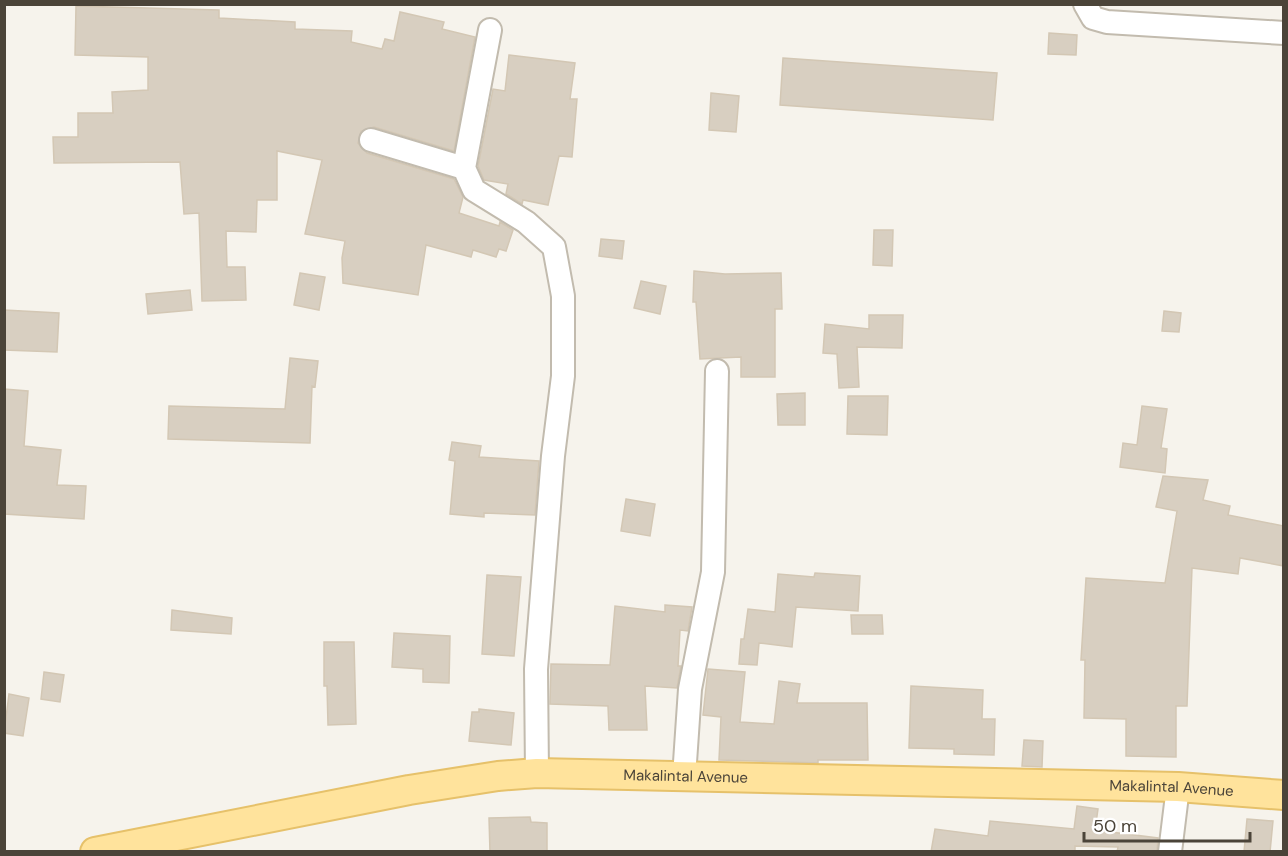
<svg xmlns="http://www.w3.org/2000/svg" width="1288" height="856" font-family="'DM Sans',sans-serif">
<rect width="100%" height="100%" fill="#f6f3ec"/>
<path fill="#d8cfc1" stroke="#d3c7b4" stroke-width="1.5" d="M 76,6 L 219,10 L 219,18 L 295,22 L 295,29 L 352,31 L 351,42 L 382,49 L 385,39 L 394,41 L 400,12 L 444,22 L 442,29 L 475,37 L 454,151 L 374,127 L 361,131 L 358,143 L 367,153 L 454,179 L 463,197 L 459,213 L 499,226 L 500,222 L 513,230 L 506,251 L 499,249 L 496,257 L 473,250 L 471,257 L 426,245 L 418,295 L 343,283 L 342,258 L 345,241 L 305,234 L 322,160 L 277,151 L 277,200 L 257,200 L 256,232 L 226,231 L 227,267 L 245,267 L 246,300 L 202,301 L 199,213 L 184,214 L 180,162 L 54,163 L 53,137 L 78,137 L 78,113 L 113,113 L 112,92 L 148,90 L 148,57 L 75,55 Z
M 1049,33 L 1077,35 L 1076,55 L 1048,54 Z
M 509,55 L 575,63 L 570,99 L 577,99 L 572,157 L 559,156 L 548,205 L 523,200 L 522,204 L 506,194 L 508,184 L 484,180 L 478,166 L 493,89 L 505,91 Z
M 783,58 L 997,73 L 993,120 L 780,105 Z
M 711,93 L 739,96 L 736,132 L 709,130 Z
M 874,230 L 893,230 L 892,266 L 873,265 Z
M 601,239 L 624,241 L 622,259 L 599,256 Z
M 694,271 L 725,274 L 781,273 L 782,309 L 775,309 L 775,377 L 741,377 L 741,357 L 700,359 L 696,302 L 693,302 Z
M 300,273 L 325,277 L 319,310 L 294,305 Z
M 641,281 L 666,286 L 660,314 L 634,308 Z
M 190,290 L 192,310 L 148,314 L 146,294 Z
M 4,310 L 59,313 L 57,352 L 4,350 Z
M 1164,311 L 1181,313 L 1179,332 L 1162,331 Z
M 869,315 L 903,315 L 902,348 L 857,347 L 859,387 L 839,388 L 837,354 L 823,353 L 825,324 L 869,329 Z
M 290,358 L 318,361 L 315,387 L 312,386 L 310,443 L 168,439 L 169,406 L 285,409 Z
M 4,389 L 28,391 L 24,446 L 61,450 L 57,485 L 86,486 L 84,519 L 4,514 Z
M 805,393 L 805,425 L 778,425 L 777,394 Z
M 848,396 L 888,396 L 887,435 L 847,434 Z
M 1142,406 L 1167,409 L 1161,448 L 1167,449 L 1165,473 L 1120,467 L 1123,443 L 1137,445 Z
M 452,442 L 481,446 L 479,457 L 539,461 L 535,515 L 484,513 L 484,517 L 450,514 L 455,461 L 449,460 Z
M 1163,476 L 1208,480 L 1203,500 L 1230,506 L 1228,515 L 1284,526 L 1284,566 L 1240,558 L 1238,574 L 1192,568 L 1187,706 L 1176,706 L 1176,757 L 1126,756 L 1126,719 L 1084,718 L 1085,660 L 1081,660 L 1086,578 L 1165,583 L 1177,511 L 1156,507 Z
M 626,499 L 655,504 L 650,536 L 621,531 Z
M 815,573 L 860,576 L 858,611 L 796,607 L 792,647 L 759,643 L 757,665 L 739,664 L 741,639 L 744,639 L 748,609 L 775,612 L 778,574 L 814,577 Z
M 487,575 L 521,577 L 514,656 L 482,654 Z
M 665,605 L 692,607 L 688,631 L 680,630 L 678,666 L 681,666 L 677,688 L 645,686 L 647,730 L 609,730 L 608,706 L 550,704 L 551,664 L 610,665 L 615,606 L 665,612 Z
M 172,610 L 232,618 L 231,634 L 171,630 Z
M 851,615 L 882,615 L 883,634 L 852,634 Z
M 394,633 L 450,636 L 449,683 L 423,682 L 423,669 L 392,667 Z
M 324,642 L 354,642 L 356,724 L 328,725 L 327,686 L 324,686 Z
M 708,669 L 745,672 L 740,722 L 774,724 L 779,681 L 800,684 L 797,703 L 867,703 L 868,760 L 818,760 L 818,763 L 719,760 L 721,717 L 703,715 Z
M 44,672 L 64,675 L 60,702 L 41,699 Z
M 911,686 L 983,690 L 982,719 L 995,719 L 994,755 L 954,754 L 954,749 L 909,748 Z
M 9,694 L 29,698 L 23,736 L 4,733 Z
M 479,709 L 514,713 L 511,745 L 469,741 L 472,712 L 479,712 Z
M 1024,740 L 1043,741 L 1042,767 L 1022,766 Z
M 1077,806 L 1098,809 L 1095,830 L 1158,838 L 1157,852 L 1117,852 L 1118,847 L 1075,846 L 1075,852 L 931,852 L 935,829 L 988,836 L 990,821 L 1074,829 Z
M 530,817 L 531,822 L 547,823 L 547,852 L 490,852 L 489,818 Z
M 1247,819 L 1273,821 L 1270,852 L 1244,852 Z"/>
<g fill="none" stroke-linecap="round" stroke-linejoin="round">
<defs>
<path id="minor" d="M 1085,4 L 1093,18 L 1107,22 L 1284,33
M 371,140 L 464,168 L 474,190 L 526,222 L 554,247 L 563,296 L 563,376 L 553,456 L 536,669 L 537,773
M 464,168 L 490,30
M 684,777 L 690,689 L 713,572 L 717,371
M 1170,852 L 1178,787"/>
<g id="major">
<path id="s1" d="M 95,852 L 409,790 L 498,776 L 537,773 L 1178,787 L 1284,795"/>
</g>
</defs>
<use href="#minor" stroke="#c2bbae" stroke-width="26"/>
<use href="#major" stroke="#e6c16a" stroke-width="32"/>
<use href="#minor" stroke="#fff" stroke-width="22"/>
<use href="#major" stroke="#ffe39c" stroke-width="28"/>
</g>
<g text-anchor="middle" stroke-width="6" stroke-linejoin="round" paint-order="stroke">
<g font-size="15" fill="#4b4439" stroke="#fff">
<text dy="5" stroke="none"><textPath href="#s1" startOffset="598">Makalintal Avenue</textPath></text>
<text dy="5" stroke="none"><textPath href="#s1" startOffset="1084">Makalintal Avenue</textPath></text>
</g>
</g>
<rect width="1288" height="856" fill="none" stroke="#4b4439" stroke-width="12"/>
<path d="M1084 832v9h166v-9" fill="none" stroke="#4b4439" stroke-width="3"/>
<text x="1093" y="832" font-size="18" fill="#4b4439" stroke="#ffffff" stroke-width="4.5" paint-order="stroke">50 m</text>
</svg>
